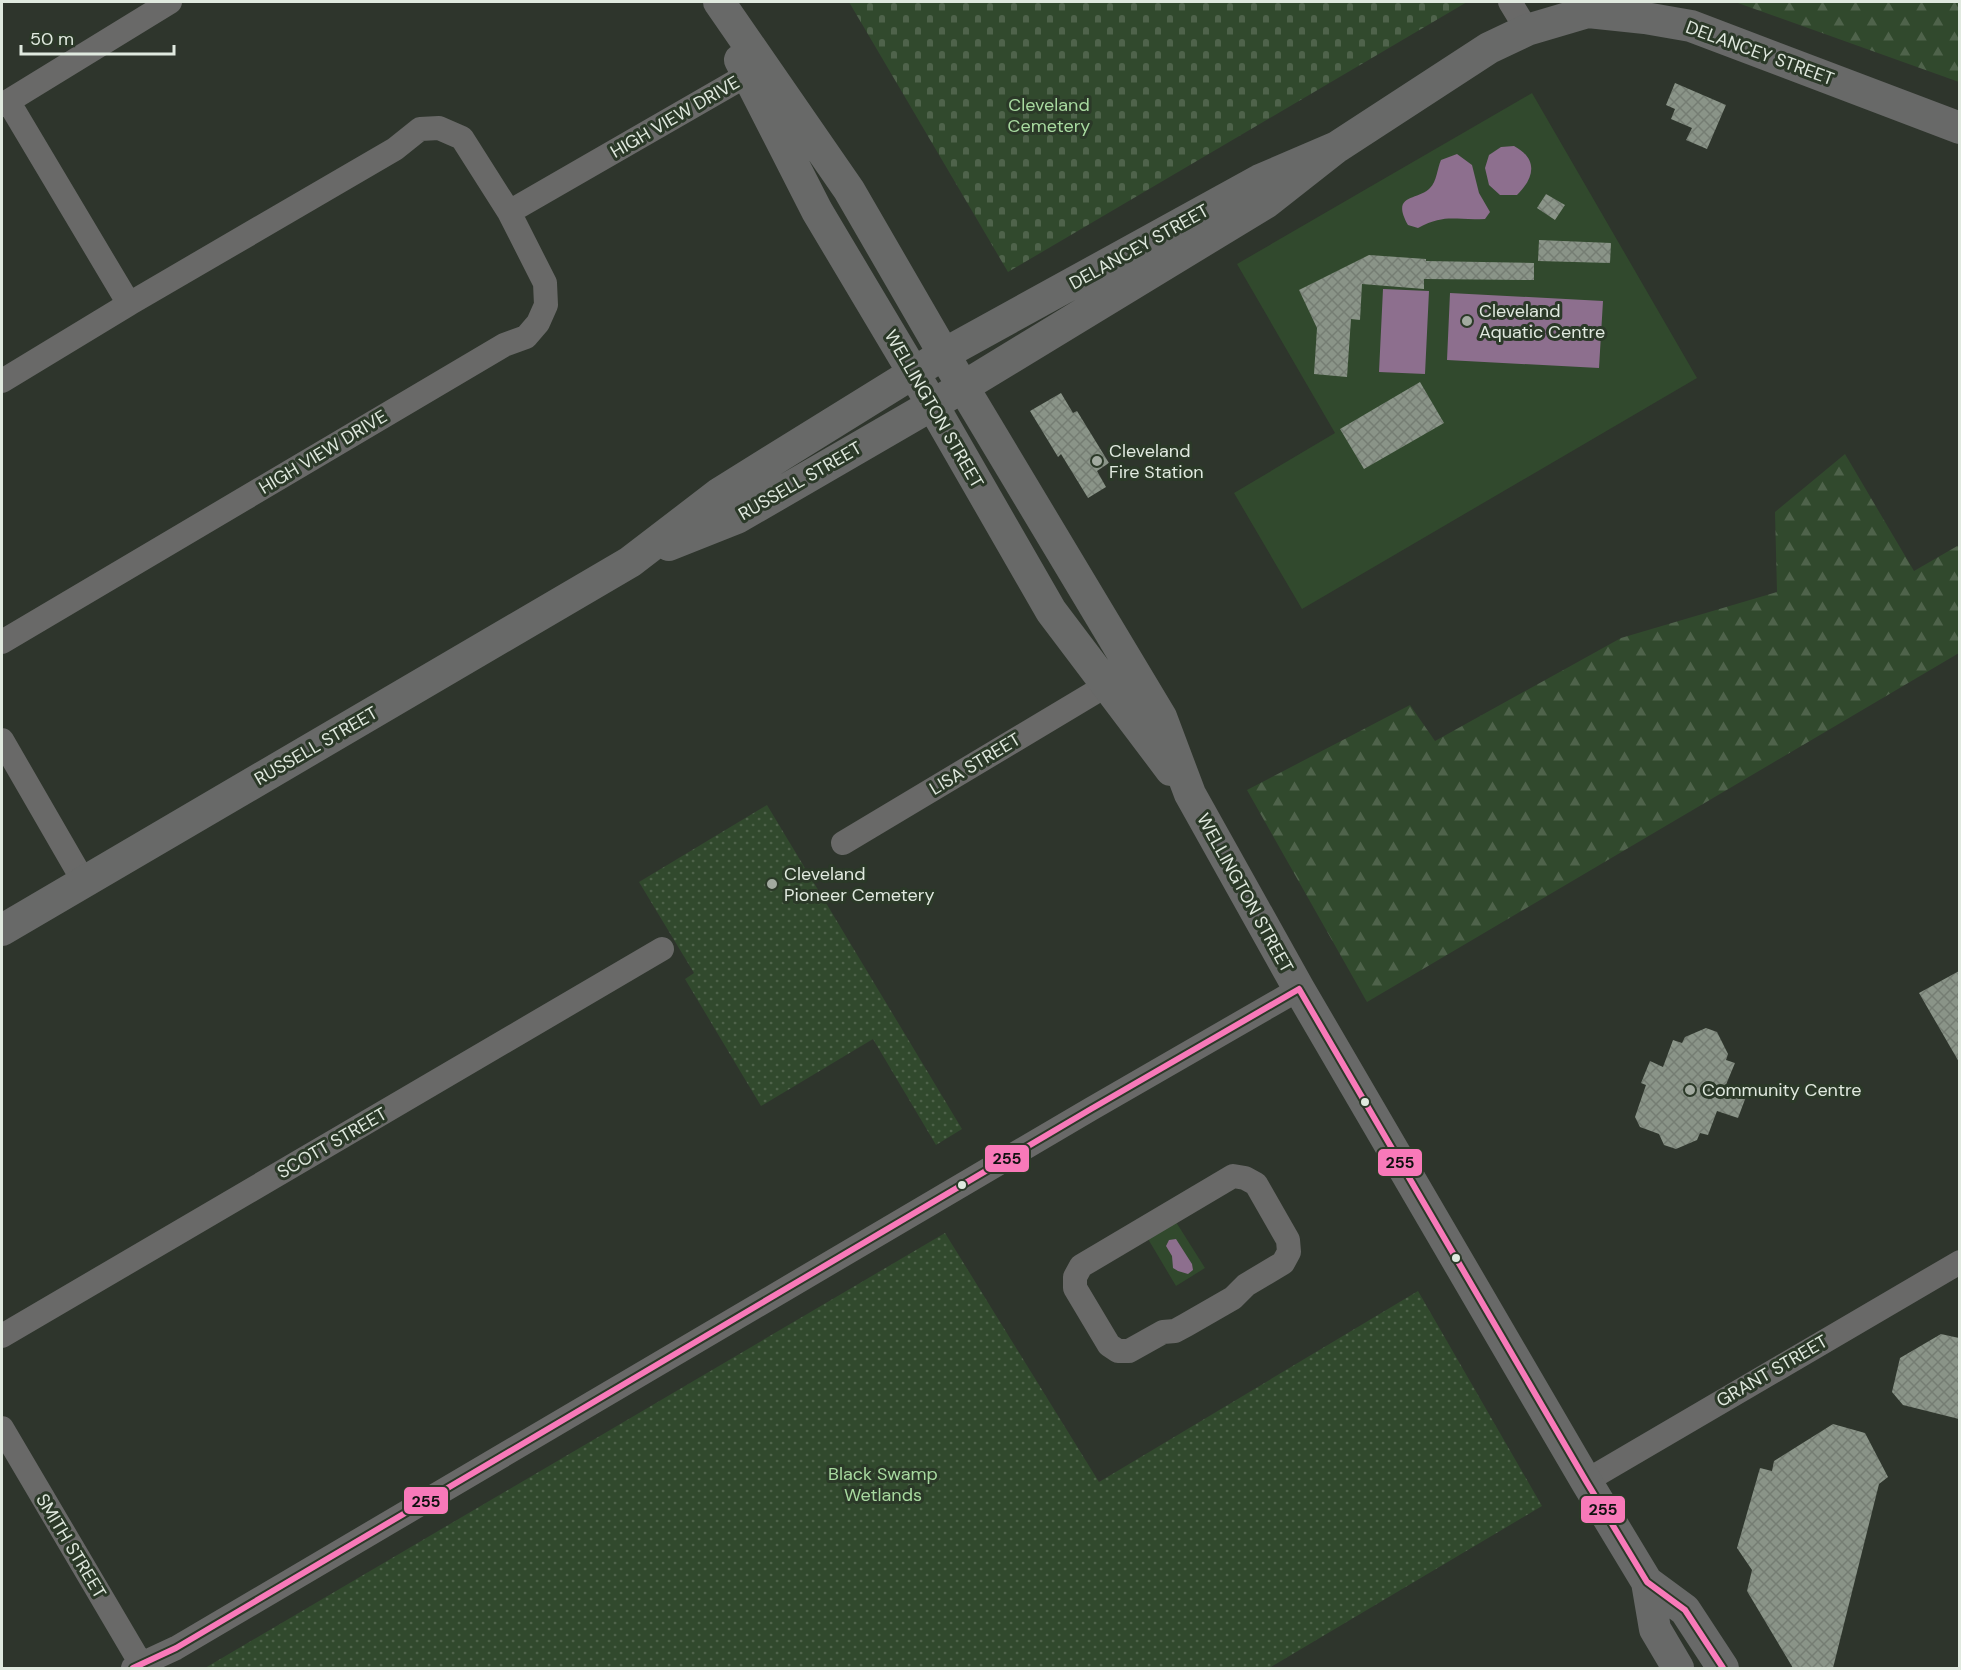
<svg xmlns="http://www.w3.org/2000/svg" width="1961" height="1670" font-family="'DM Sans',sans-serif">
<defs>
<pattern id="forest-firs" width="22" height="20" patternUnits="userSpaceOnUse" patternTransform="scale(1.5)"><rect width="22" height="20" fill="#31492d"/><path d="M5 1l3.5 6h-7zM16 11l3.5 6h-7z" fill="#4f634b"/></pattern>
<pattern id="cemetery-stones" width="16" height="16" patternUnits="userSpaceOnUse" patternTransform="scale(1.5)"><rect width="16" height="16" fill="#31492d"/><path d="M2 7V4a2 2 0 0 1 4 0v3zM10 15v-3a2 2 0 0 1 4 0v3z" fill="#4f634b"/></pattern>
<pattern id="park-dots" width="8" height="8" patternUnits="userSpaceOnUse" patternTransform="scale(1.5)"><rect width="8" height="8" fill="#31492d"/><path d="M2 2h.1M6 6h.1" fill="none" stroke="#4f634b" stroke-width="1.8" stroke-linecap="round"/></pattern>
<pattern id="building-cross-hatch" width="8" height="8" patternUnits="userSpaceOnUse" patternTransform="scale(1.5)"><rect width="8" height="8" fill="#8a9488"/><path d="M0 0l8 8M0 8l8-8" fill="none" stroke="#757d73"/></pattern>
</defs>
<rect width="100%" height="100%" fill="#2e352c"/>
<path fill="url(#forest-firs)" d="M 1735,2 L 1959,2 L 1959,82 Z
M 1845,454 L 1914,571 L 1959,545 L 1959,653 L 1367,1002 L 1247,790 L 1410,705 L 1435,741 L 1621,638 L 1777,592 L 1775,512 Z"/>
<path fill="url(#cemetery-stones)" d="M 849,2 L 1467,2 L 1008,272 Z"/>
<path fill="url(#park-dots)" d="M 767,805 L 962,1129 L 936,1145 L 873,1039 L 761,1106 L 685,979 L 694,973 L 639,882 Z
M 945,1233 L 1099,1482 L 1418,1291 L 1542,1506 L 1269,1668 L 205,1668 Z"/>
<path fill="#31492d" d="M 1532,93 L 1697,378 L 1302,609 L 1234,493 L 1335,433 L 1237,264 Z
M 1176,1222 L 1205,1268 L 1176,1286 L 1148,1239 Z"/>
<path fill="#8d6f8e" d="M 1514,146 C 1538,159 1535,177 1517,195 L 1500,195 L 1489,185 L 1485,168 L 1489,155 L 1501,147 Z
M 1457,154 L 1472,165 L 1479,193 L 1490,212 L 1485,219 C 1455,221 1447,213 1418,228 L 1408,225 C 1390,193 1418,201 1430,188 C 1437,181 1437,169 1441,160 Z
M 1383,289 L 1429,291 L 1425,374 L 1379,372 Z
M 1450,293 L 1603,301 L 1599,368 L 1447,360 Z
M 1176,1239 L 1192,1264 L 1193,1270 L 1188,1274 L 1178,1271 L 1173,1268 L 1172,1256 L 1166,1246 L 1169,1240 Z"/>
<path fill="url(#building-cross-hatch)" d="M 1675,83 L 1726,105 L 1707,149 L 1686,140 L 1692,128 L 1671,119 L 1675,109 L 1666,105 Z
M 1546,194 L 1565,205 L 1555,220 L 1537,208 Z
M 1539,240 L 1611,243 L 1610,263 L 1538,261 Z
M 1369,255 L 1426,259 L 1426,261 L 1534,263 L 1534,280 L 1424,279 L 1424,289 L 1362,284 L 1360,320 L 1351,319 L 1347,377 L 1314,374 L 1317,328 L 1299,290 Z
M 1420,382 L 1444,423 L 1364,469 L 1340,429 Z
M 1061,393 L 1073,413 L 1077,411 L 1109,463 L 1097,471 L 1106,487 L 1088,498 L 1061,454 L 1058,457 L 1030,411 Z
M 1959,971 L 1959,1062 L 1919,993 Z
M 1706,1028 L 1717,1032 L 1728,1054 L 1726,1060 L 1735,1063 L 1725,1087 L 1747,1094 L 1738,1118 L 1717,1111 L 1708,1135 L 1700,1133 L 1697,1140 L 1676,1149 L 1664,1145 L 1659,1134 L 1640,1127 L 1635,1117 L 1646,1085 L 1641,1083 L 1650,1061 L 1663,1067 L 1673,1040 L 1682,1043 L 1685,1037 Z
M 1941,1334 L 1959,1338 L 1959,1419 L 1903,1405 L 1892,1392 L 1900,1358 Z
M 1833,1424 L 1865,1433 L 1888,1477 L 1879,1484 L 1833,1668 L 1793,1668 L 1747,1591 L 1752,1570 L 1737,1548 L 1760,1468 L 1772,1471 L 1774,1461 Z"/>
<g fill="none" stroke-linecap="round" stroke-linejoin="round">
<path stroke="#696968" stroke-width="24" d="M 1510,2 L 1527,30
M 2,105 L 170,2
M 129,304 L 395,149 L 420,129 L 439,128 L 462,138 L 509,212
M 2,381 L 129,304 L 8,101
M 2,642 L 504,345 L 526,337 L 538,323 L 546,305 L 545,283 L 509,212 L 747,75
M 2,740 L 84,882
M 843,843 L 1107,685
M 1233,1176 L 1245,1178 L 1256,1184 L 1288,1240 L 1289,1252 L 1283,1263 L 1246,1285 L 1233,1298 L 1186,1325 L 1175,1331 L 1163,1332 L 1129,1351 L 1118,1351 L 1109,1345 L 1075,1288 L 1075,1277 L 1081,1266 Z
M 2,1336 L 662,949
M 2,1428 L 141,1664
M 1586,1481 L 1960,1262
M 133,1668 L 176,1648 L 1091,1109 L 1299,989"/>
<path stroke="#686968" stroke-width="32" d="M 719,2 L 849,190 L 963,387 L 1161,717 L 1190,794 L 1299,989 L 1586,1481 L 1647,1582 L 1685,1610 L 1723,1668
M 740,60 L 817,211 L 932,404 L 1051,611 L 1171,770
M 669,545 L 737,518 L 963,387 L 1267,202 L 1337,147 L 1489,48 L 1527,30 L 1588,12 L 1645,18 L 1691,26 L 1960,128
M 2,930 L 630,562 L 720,493 L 944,354 L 1260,180 L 1337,147
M 1647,1582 L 1655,1629 L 1678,1668"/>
<defs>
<path id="bus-1" d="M 1299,989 L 1586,1481 L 1647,1582 L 1685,1610 L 1723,1668
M 133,1668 L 176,1648 L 1091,1109 L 1299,989"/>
</defs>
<use href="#bus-1" stroke="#2b3928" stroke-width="10"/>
<use href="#bus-1" stroke="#f879b9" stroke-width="6"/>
</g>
<g fill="#a2aaa0" stroke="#2b3928" stroke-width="2">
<circle cx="1467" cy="321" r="6"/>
<circle cx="1097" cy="461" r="6"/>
<circle cx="772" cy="884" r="6"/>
<circle cx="1690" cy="1090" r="6"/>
</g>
<g fill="#e0e9df" stroke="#2b3928" stroke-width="2">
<circle cx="1365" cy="1102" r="5"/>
<circle cx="962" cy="1185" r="5"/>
<circle cx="1456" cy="1258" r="5"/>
</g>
<g text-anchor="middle" stroke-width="6" stroke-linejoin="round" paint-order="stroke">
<g font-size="18" fill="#e0e9df" stroke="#2b3928">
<text transform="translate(1760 53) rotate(20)" y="6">DELANCEY STREET</text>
<text transform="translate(675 117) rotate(-30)" y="6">HIGH VIEW DRIVE</text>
<text transform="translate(1139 247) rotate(-29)" y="6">DELANCEY STREET</text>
<text transform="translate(934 409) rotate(60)" y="6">WELLINGTON STREET</text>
<text transform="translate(323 452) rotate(-31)" y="6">HIGH VIEW DRIVE</text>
<text transform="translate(800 481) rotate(-30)" y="6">RUSSELL STREET</text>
<text transform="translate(316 746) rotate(-30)" y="6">RUSSELL STREET</text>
<text transform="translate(975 764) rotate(-31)" y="6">LISA STREET</text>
<text transform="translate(1245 893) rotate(61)" y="6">WELLINGTON STREET</text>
<text transform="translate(332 1143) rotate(-30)" y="6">SCOTT STREET</text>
<text transform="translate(1772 1371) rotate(-30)" y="6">GRANT STREET</text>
<text transform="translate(71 1546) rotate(59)" y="6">SMITH STREET</text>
</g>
<g font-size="18" fill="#a8daa0" stroke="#2b3928">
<text x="1049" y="111">Cleveland<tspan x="1049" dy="21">Cemetery</tspan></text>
<text x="883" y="1480">Black Swamp<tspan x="883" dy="21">Wetlands</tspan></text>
</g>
<g font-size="18" fill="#e0e9df" stroke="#2b3928" text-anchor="start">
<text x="1479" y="317">Cleveland<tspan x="1479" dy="21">Aquatic Centre</tspan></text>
<text x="1109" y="457">Cleveland<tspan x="1109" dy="21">Fire Station</tspan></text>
<text x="784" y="880">Cleveland<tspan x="784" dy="21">Pioneer Cemetery</tspan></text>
<text x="1702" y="1096">Community Centre</text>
</g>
</g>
<g stroke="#2b3928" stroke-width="2">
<rect x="984" y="1144" width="46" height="29" rx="6" fill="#f879b9"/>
<rect x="1377" y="1148" width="46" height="29" rx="6" fill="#f879b9"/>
<rect x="403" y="1486" width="46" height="29" rx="6" fill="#f879b9"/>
<rect x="1580" y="1495" width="46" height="29" rx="6" fill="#f879b9"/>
</g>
<g font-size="16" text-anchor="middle" font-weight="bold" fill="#111">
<text x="1007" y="1164">255</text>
<text x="1400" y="1168">255</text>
<text x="426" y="1507">255</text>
<text x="1603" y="1515">255</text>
</g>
<rect width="1961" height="1670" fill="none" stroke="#e0e9df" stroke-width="6"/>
<path d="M21 45v9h153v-9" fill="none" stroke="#e0e9df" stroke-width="3"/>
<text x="30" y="45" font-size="18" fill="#e0e9df" stroke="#2b3928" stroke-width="4.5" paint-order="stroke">50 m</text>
</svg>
